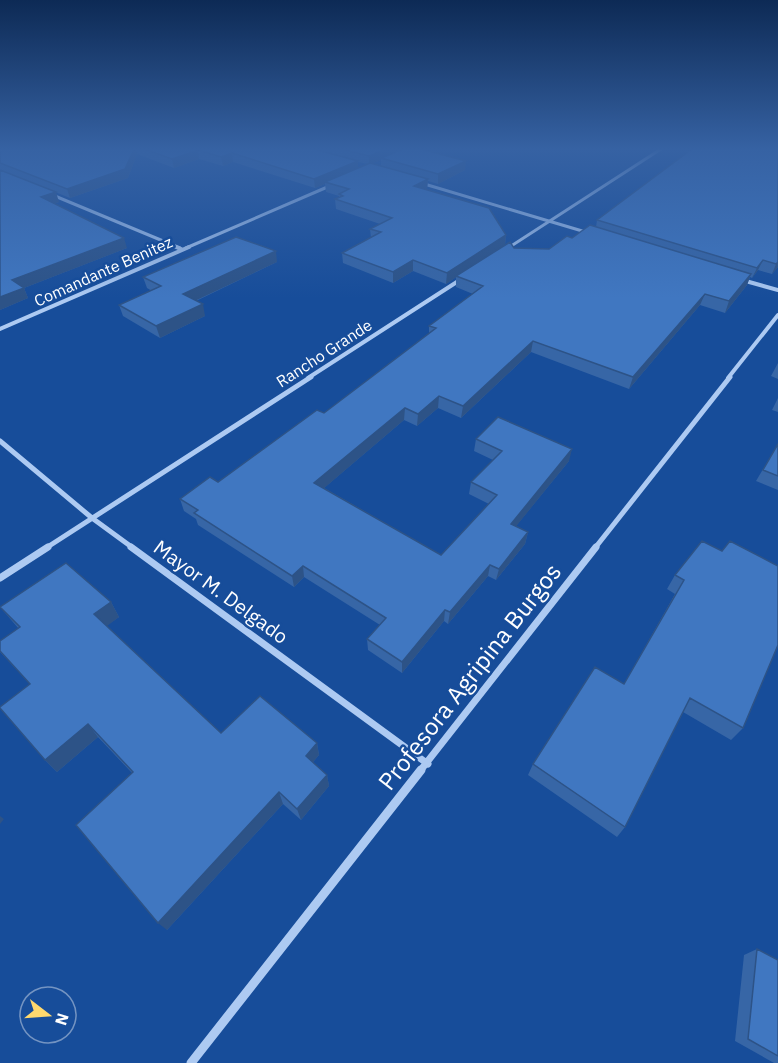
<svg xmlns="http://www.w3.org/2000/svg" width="778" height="1063" font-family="'IBM Plex Sans',sans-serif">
<rect width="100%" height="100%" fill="#174d9a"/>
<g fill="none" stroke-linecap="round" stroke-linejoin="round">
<path stroke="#adcaf2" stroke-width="3" d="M 421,183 L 589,233
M 50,194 L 180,248
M 186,248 L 332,185
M 508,248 L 661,149"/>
<path stroke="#adcaf2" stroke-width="4" d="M 176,247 L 181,249
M 506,250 L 511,247
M 742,280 L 778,290
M 0,329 L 189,247
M 308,378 L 463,278
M 728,378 L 778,315"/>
<path stroke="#adcaf2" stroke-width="5" d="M 0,441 L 92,518 L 133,548
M 46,548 L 311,377
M 595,548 L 730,377"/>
<path stroke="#adcaf2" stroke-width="7" d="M 131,547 L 428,764
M 0,578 L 48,547
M 420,771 L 596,547"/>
<path stroke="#adcaf2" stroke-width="9" d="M 191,1063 L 421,770"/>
</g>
<path fill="#3766a6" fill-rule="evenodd" d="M 0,149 L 399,149 L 399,151 L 465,170 L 438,184 L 428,181 L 427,189 L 426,190 L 506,235 L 505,245 L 514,248 L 549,249 L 596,227 L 597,220 L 778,149 L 778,267 L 772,274 L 758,270 L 752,278 L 750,277 L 747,285 L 725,313 L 700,305 L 629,389 L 531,352 L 461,418 L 438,408 L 417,426 L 404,420 L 324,488 L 441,555 L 489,504 L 469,494 L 471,482 L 493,460 L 474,451 L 476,439 L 569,461 L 516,526 L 528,532 L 525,544 L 496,580 L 488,576 L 448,624 L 444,621 L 402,673 L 368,650 L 367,639 L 380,625 L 304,577 L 294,587 L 198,525 L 196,519 L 184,511 L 180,499 L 218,482 L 324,413 L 429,333 L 429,326 L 473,294 L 456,287 L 456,277 L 446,284 L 413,271 L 393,283 L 343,263 L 342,253 L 371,238 L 370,229 L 380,224 L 336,209 L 335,199 L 339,198 L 339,196 L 326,192 L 325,184 L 315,188 L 233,162 L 223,166 L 199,159 L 174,168 L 137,154 L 128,178 L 70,198 L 40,186 L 59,202 L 54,204 L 127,248 L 24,288 L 28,298 L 0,310 ZM 381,160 L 381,166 L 371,164 ZM 358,162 L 368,164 L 358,168 Z
M 277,262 L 196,301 L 205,316 L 160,338 L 123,316 L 119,305 L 152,291 L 147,288 L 143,277 Z
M 778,363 L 778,379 L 771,376 Z
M 778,398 L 778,412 L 772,410 Z
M 778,444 L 778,490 L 756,481 Z
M 702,541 L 743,728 L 731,740 L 683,712 L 625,827 L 617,837 L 528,775 L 533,764 L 624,684 L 675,594 L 667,589 L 675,575 Z
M 111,602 L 119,617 L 106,626 L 221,733 L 317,743 L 319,755 L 313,762 L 327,775 L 329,786 L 301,820 L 283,804 L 167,930 L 132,773 L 98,737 L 57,772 L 45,760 L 30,684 L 0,652 L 19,629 L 0,607 Z
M 757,949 L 778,960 L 778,1063 L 774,1063 L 735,1041 L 744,955 Z"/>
<path fill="#2d5387" d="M 134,149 L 136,149 L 137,154 L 128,178 L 70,198 L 67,189 Z
M 386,149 L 399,149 L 398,152 L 381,158 L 381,160 L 369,165 L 369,156 Z
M 198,150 L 199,159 L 174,168 L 172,159 Z
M 232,153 L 233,162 L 223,166 L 221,157 Z
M 358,161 L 358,169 L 325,182 L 325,184 L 315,188 L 314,179 Z
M 466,161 L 465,170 L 438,184 L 438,174 Z
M 428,179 L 427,189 L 413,196 L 414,186 Z
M 56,192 L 59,202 L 45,207 L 41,197 Z
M 506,235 L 505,245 L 446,284 L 447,273 Z
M 124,238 L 127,248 L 24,288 L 28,298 L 0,310 L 0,297 L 12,280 Z
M 276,251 L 277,262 L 186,305 L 183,294 Z
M 413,260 L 413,271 L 393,283 L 393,272 Z
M 763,260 L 758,270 L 752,278 L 757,268 Z
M 778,262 L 778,267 L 772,274 L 776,264 Z
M 751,274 L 747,285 L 725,313 L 729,301 Z
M 705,294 L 700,305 L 629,389 L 633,377 Z
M 203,304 L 205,316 L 160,338 L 156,326 Z
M 533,341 L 531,352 L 461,418 L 463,406 Z
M 439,396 L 438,408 L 417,426 L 418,414 Z
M 405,408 L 404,420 L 316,495 L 314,483 Z
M 572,449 L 569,461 L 509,535 L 511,524 Z
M 528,532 L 525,544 L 496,580 L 499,569 Z
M 490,565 L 488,576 L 448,624 L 450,612 Z
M 303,566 L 304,577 L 294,587 L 292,576 Z
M 111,602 L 119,617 L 103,629 L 94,614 Z
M 445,610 L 444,621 L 402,673 L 402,662 Z
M 88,724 L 98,737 L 57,772 L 45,760 Z
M 317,743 L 319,755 L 308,768 L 306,756 Z
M 327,775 L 329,786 L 301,820 L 297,809 Z
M 279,792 L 283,804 L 167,930 L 158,923 Z
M 0,816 L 4,819 L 0,824 Z"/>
<path fill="#4077c1" stroke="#2d5387" stroke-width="1.5" d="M 0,149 L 134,149 L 125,169 L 67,189 L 0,163 Z
M 144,149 L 314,149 L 358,161 L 314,179 L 232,153 L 221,157 L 198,150 L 172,159 Z
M 341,149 L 386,149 L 369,156 Z
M 403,149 L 421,149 L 466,161 L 438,174 L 381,158 Z
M 692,149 L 778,149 L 778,262 L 776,264 L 763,260 L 757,268 L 597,220 Z
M 370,163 L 428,179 L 414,186 L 489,208 L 506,235 L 447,273 L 413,260 L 393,272 L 342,253 L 381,232 L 370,229 L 392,218 L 335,199 L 343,196 L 339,194 L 349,189 L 325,182 Z
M 0,170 L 56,192 L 41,197 L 124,238 L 12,280 L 24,288 L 0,297 Z
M 590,225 L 751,274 L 729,301 L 705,294 L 633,377 L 533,341 L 463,406 L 439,396 L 418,414 L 405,408 L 314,483 L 441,555 L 497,495 L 471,482 L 502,451 L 476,439 L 498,417 L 572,449 L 511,524 L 528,532 L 499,569 L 490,565 L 450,612 L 445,610 L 402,662 L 367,639 L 386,618 L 303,566 L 292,576 L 194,513 L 198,510 L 180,499 L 210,477 L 218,482 L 317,410 L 324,413 L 436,328 L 429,326 L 483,286 L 456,276 L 510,242 L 514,248 L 549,249 L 567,236 L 572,238 Z
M 236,237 L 276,251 L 183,294 L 203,304 L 156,326 L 119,305 L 161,286 L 143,277 Z
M 778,444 L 778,476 L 763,470 Z
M 702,541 L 722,551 L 730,541 L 778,566 L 778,645 L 743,728 L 690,698 L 625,827 L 533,764 L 595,667 L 624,684 L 684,580 L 675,575 Z
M 66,563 L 111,602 L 94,614 L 221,733 L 260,696 L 317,743 L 306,756 L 327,775 L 297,809 L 279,792 L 158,923 L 76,825 L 133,772 L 88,724 L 45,760 L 0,708 L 0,707 L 30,684 L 0,651 L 0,641 L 20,627 L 0,607 Z
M 757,949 L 778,960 L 778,1056 L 748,1039 Z"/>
<linearGradient id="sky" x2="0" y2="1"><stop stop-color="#0d2a55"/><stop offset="0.5" stop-color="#3662a3"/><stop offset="1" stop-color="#3662a3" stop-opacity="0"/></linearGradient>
<rect width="778" height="298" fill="url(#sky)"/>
<g text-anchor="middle" stroke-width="5" stroke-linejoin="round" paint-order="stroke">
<g font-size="16" fill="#fff" stroke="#174d9a">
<text transform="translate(103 271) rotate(-24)" y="6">Comandante Benitez</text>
<text transform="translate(324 353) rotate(-33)" y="6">Rancho Grande</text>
</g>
<g font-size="20" fill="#fff" stroke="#174d9a">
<text transform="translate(221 592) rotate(36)" y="7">Mayor M. Delgado</text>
</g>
<g font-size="24" fill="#fff" stroke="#174d9a">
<text transform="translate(470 677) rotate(-52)" y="8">Profesora Agripina Burgos</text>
</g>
</g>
<g transform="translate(48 1015) rotate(107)"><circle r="28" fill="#174d9a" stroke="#7494c2" stroke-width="1.5"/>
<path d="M0-4.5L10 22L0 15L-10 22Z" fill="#ffd96e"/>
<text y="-9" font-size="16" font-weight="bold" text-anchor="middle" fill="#ffffff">N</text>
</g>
</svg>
